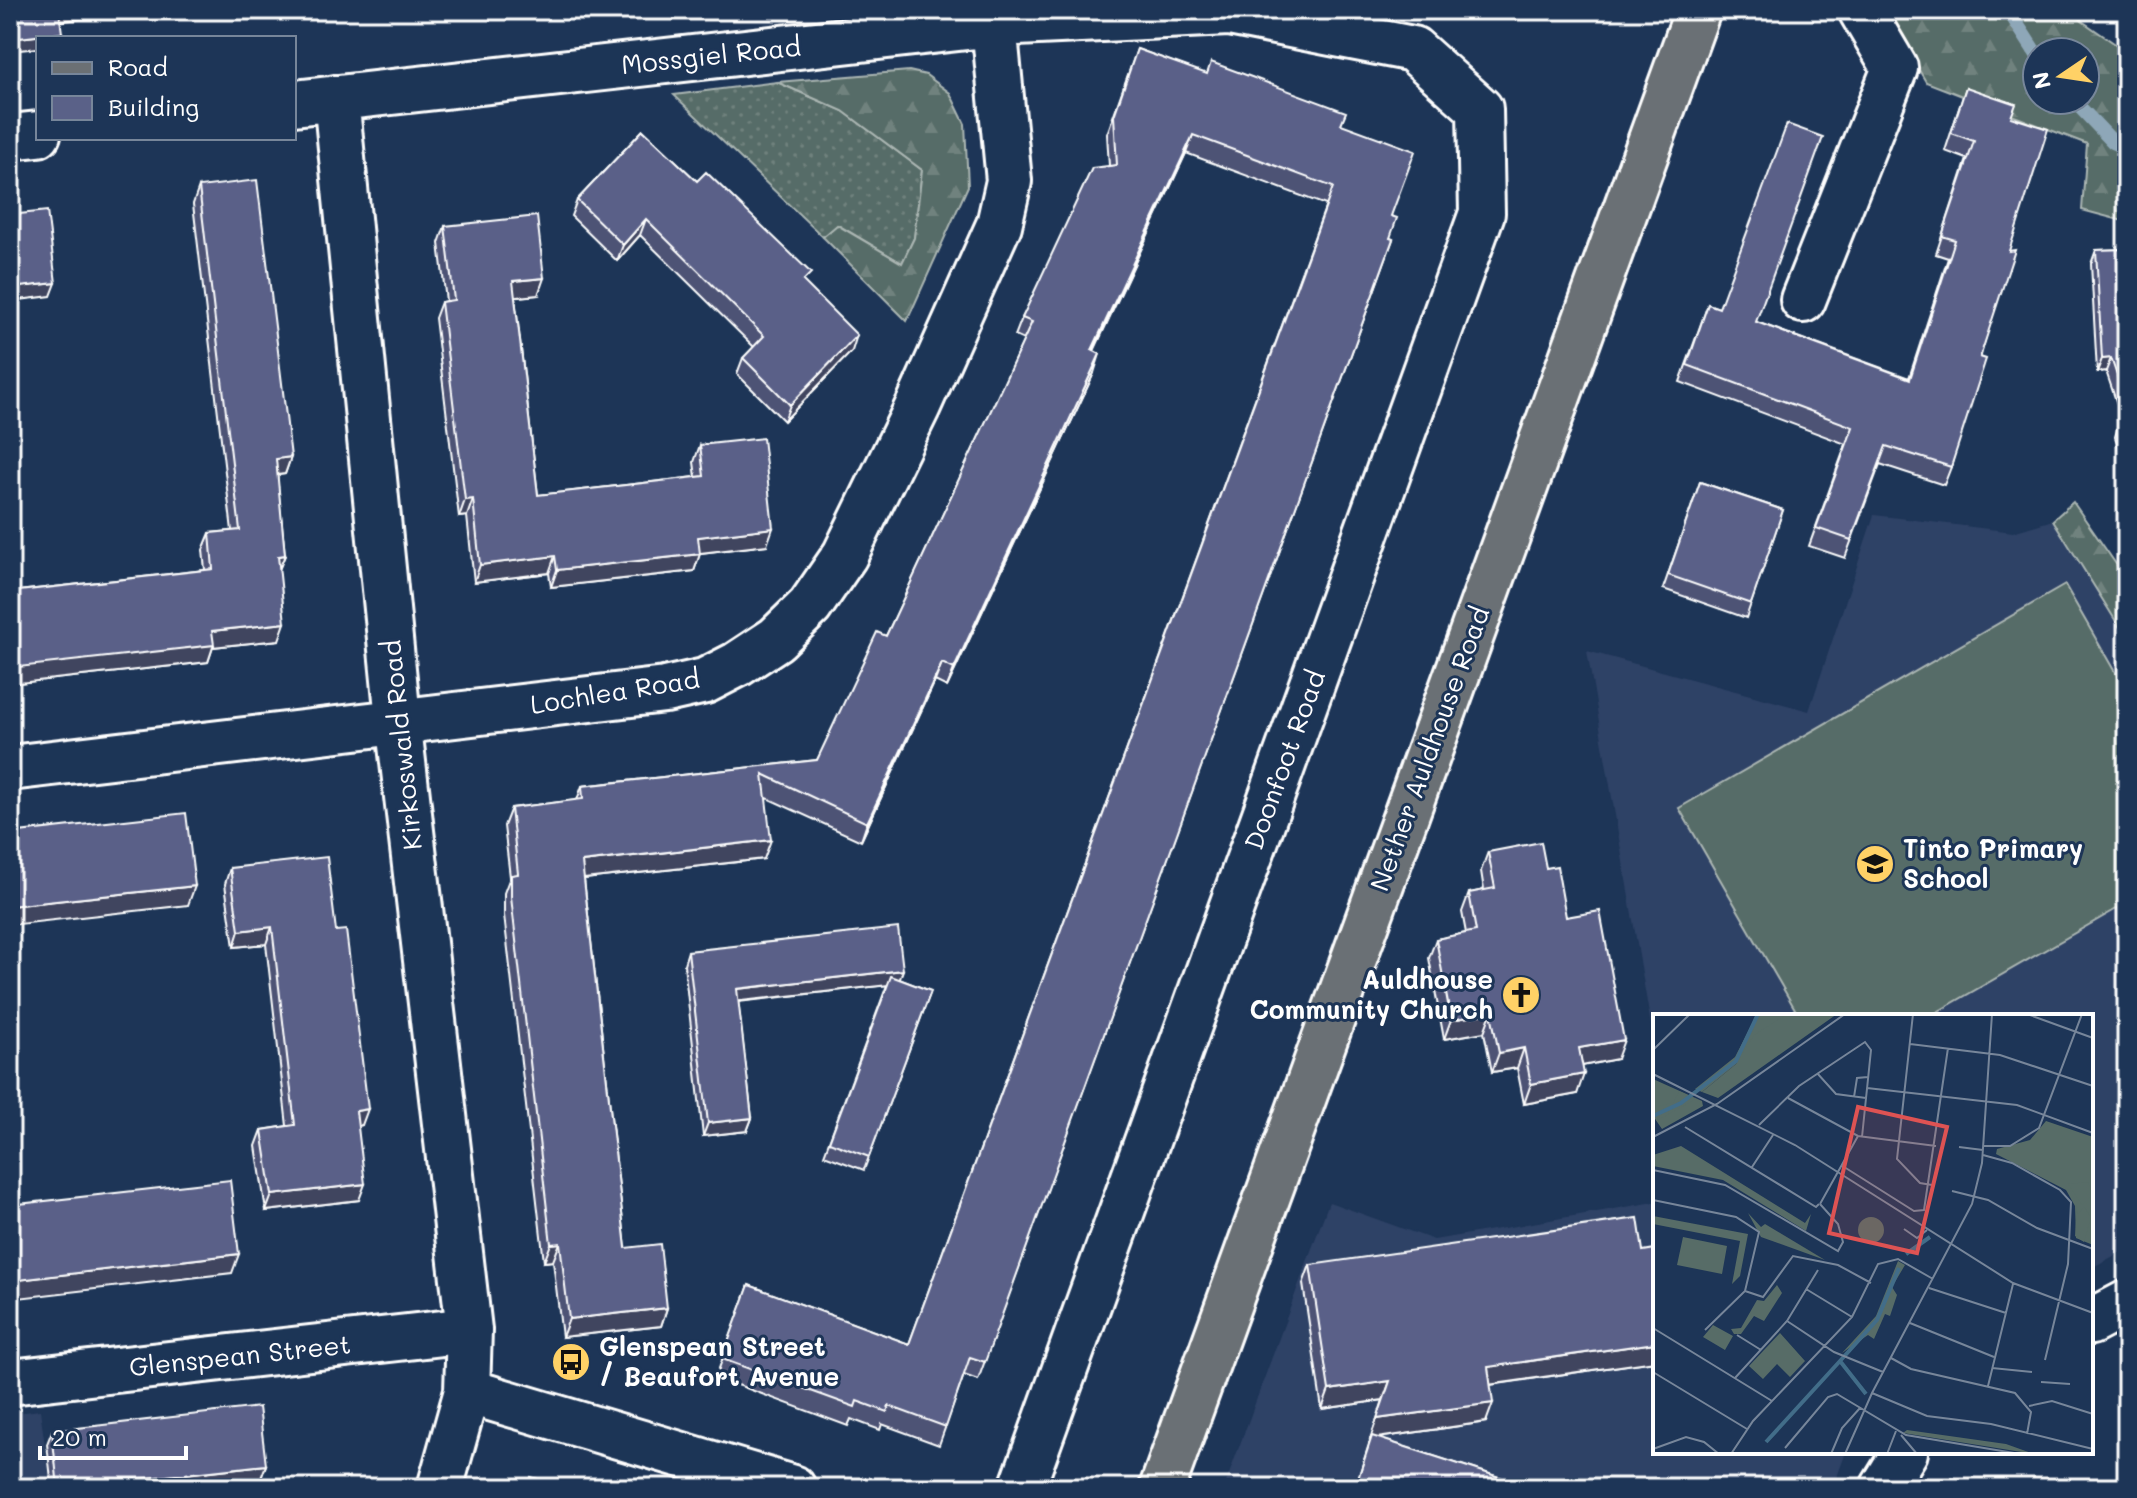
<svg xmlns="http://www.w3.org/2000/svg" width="2137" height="1498" font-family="Mali,sans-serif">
<defs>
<pattern id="grass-dots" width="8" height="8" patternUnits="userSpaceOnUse" patternTransform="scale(2)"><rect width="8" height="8" fill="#576c67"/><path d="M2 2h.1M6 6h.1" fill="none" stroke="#70827e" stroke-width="1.8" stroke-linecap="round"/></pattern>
<pattern id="forest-firs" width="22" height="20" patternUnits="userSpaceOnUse" patternTransform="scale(2)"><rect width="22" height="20" fill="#576c67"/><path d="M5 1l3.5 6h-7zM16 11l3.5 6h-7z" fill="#70827e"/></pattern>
</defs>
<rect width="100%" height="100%" fill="#1d3557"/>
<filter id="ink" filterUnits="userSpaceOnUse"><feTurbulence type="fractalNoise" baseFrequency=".0125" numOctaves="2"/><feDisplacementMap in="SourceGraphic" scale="16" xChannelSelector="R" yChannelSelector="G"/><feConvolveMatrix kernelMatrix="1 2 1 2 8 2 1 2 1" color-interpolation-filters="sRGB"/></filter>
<g filter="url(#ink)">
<path fill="#2f4266" d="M 1874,515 L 2013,532 L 2053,520 L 2127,639 L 2127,1249 L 2091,1268 L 2091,1016 L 1655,1016 L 1655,1049 L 1587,651 L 1809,711 Z
M 1329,1202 L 1434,1240 L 1655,1202 L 1655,1452 L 1846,1452 L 1833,1488 L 1224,1488 Z
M 40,1410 L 51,1488 L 10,1488 L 10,1414 Z"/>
<path fill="url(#grass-dots)" stroke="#abb6b3" stroke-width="2" d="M 777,82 L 843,111 L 922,170 L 914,238 L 902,263 L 838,225 L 823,237 L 674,95 Z"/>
<path fill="url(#forest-firs)" stroke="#abb6b3" stroke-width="2" fill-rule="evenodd" d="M 1884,10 L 2073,10 L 2082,21 L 2124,50 L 2119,79 L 2127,82 L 2127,222 L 2082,210 L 2087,144 L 1926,82 ZM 2037,52 L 2085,52 L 2085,100 L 2037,100 Z
M 909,71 L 926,75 L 950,93 L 965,124 L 968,186 L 907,321 L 823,237 L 837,225 L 902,263 L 914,238 L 922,170 L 843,111 L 777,82 Z
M 2073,502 L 2127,580 L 2127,639 L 2053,520 Z"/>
<path fill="#576c67" stroke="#abb6b3" stroke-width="2" d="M 2065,585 L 2127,693 L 2127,903 L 1930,1016 L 1799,1016 L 1679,808 Z"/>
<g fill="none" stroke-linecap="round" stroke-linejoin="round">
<path stroke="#8ea7b8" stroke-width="14" d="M 2008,10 L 2037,55
M 2073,100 L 2113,142 L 2127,148"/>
<defs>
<path id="minor" d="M 336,98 L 398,719 L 469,1330 L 467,1391 L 440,1488
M 294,103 L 994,24 L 1229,13 L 1413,49 L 1480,109 L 1482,213 L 1022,1488
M 10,137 L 38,134
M 1803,300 L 1895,68 L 1861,10
M 10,768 L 665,690 L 705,681 L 738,664 L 776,639 L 810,606 L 845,555 L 918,406 L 999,225 L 1009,181 L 994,24
M 2091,1322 L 2127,1303
M 10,1382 L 469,1330
M 467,1391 L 793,1488
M 1883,1488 L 1905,1452"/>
<path id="major" d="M 1162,1488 L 1698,10"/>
</defs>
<use href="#minor" stroke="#fff" stroke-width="50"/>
<use href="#major" stroke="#fff" stroke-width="50"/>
<use href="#minor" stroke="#1d3557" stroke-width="44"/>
<use href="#major" stroke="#6b7074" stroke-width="44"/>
</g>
<path fill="#4d5375" stroke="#fff" stroke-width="2" d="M 1137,49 L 1341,124 L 1391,216 L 1390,238 L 1393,239 L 978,1380 L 964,1375 L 939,1445 L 882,1424 L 880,1430 L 851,1419 L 848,1426 L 716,1377 L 749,1285 L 909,1344 L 1326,205 L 1186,153 L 1094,351 L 1094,373 L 947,687 L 935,681 L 861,841 L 765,797 L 764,859 L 584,879 L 626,1248 L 667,1308 L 661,1326 L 562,1337 L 553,1261 L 544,1262 L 504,915 L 504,893 L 510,877 L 504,826 L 511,808 L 577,800 L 582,786 L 817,760 L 886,636 L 1024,340 L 1015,336 L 1022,318 L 1109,166 L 1107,134 Z
M 1966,87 L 2011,117 L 2009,251 L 1951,467 L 1944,485 L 1880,464 L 1845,558 L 1809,546 L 1846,444 L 1680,382 L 1708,304 L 1909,378 L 1948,258 L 1936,254 L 1967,159 L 1945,151 Z
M 643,130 L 806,285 L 852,351 L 784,421 L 737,374 L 743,358 L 754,347 L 640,235 L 617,261 L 571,216 L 577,200 Z
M 199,187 L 291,457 L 285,474 L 277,475 L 285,555 L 279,569 L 279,640 L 213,647 L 208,662 L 10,684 L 10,592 L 205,570 L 203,550 L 210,533 L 232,531 L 193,204 Z
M 445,226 L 538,295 L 515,297 L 538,495 L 696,477 L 694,462 L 700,445 L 767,545 L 700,553 L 694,571 L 551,587 L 549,573 L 474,582 L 467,516 L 459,517 L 435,318 L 441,302 L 446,301 L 439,243 Z
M 2127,249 L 2127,471 L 2115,437 L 2119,423 L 2123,422 L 2106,371 L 2097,372 L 2091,264 L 2096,250 Z
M 1700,482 L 1783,510 L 1746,618 L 1663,589 Z
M 1488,852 L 1546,868 L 1566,917 L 1617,1059 L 1582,1066 L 1577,1094 L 1524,1104 L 1517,1068 L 1492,1072 L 1484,1032 L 1444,1039 L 1429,958 L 1436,939 L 1466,933 L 1462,912 L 1469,893 L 1484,890 L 1481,871 Z
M 230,868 L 336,931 L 362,1125 L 358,1126 L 359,1200 L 266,1211 L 256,1146 L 262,1130 L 287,1126 L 266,944 L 234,947 L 225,884 Z
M 688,951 L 899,979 L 931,991 L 864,1170 L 824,1155 L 887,985 L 738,1002 L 752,1118 L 747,1131 L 703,1136 L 684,964 Z
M 1310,1265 L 1655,1361 L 1490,1385 L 1486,1422 L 1377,1438 L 1533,1488 L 1355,1488 L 1383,1400 L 1322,1409 L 1303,1284 Z
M 52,1431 L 266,1465 L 261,1478 L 176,1488 L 52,1488 L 47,1444 Z"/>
<path fill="#3f445f" stroke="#fff" stroke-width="2" d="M 58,10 L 159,10 L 54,22 Z
M 62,33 L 60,38 L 38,38 L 38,48 L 10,51 L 10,39 Z
M 1193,135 L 1186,153 L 1085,369 L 1092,350 Z
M 646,219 L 640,235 L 617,261 L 623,245 Z
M 544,278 L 538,295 L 507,298 L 513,281 Z
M 56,283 L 51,296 L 10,301 L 10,288 Z
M 857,335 L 852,351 L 784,421 L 790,405 Z
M 1100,354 L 1094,373 L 947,687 L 954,669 Z
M 2111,358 L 2106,371 L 2097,372 L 2102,359 Z
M 291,457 L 285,474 L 270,476 L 276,459 Z
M 473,499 L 467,516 L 459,517 L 465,500 Z
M 773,528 L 767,545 L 692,554 L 698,537 Z
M 700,554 L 694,571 L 551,587 L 557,570 Z
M 285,555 L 278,572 L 278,556 Z
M 555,556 L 549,573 L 474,582 L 480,565 Z
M 285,623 L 279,640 L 213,647 L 208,662 L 10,684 L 10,668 L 212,631 Z
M 942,663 L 935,681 L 861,841 L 867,823 Z
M 771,840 L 764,859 L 575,880 L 582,862 Z
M 195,886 L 188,905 L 10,925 L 10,906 Z
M 272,927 L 266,944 L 234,947 L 239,931 Z
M 903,970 L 898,984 L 732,1002 L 737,989 Z
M 1491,1013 L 1484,1032 L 1444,1039 L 1451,1020 Z
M 1624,1040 L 1617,1059 L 1572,1068 L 1579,1048 Z
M 1524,1048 L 1517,1068 L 1492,1072 L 1499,1053 Z
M 1584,1074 L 1577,1094 L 1524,1104 L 1531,1084 Z
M 368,1109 L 362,1125 L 351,1127 L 356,1111 Z
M 752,1118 L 747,1131 L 703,1136 L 708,1123 Z
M 365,1184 L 359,1200 L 266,1211 L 272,1195 Z
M 560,1243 L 553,1261 L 544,1262 L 551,1244 Z
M 239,1254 L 232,1273 L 10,1299 L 10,1281 Z
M 667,1308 L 661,1326 L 562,1337 L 569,1319 Z
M 1655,1343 L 1655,1361 L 1481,1386 L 1488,1367 Z
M 1390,1381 L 1383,1400 L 1322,1409 L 1329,1390 Z
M 1493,1403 L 1486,1422 L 1370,1439 L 1377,1419 Z
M 266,1465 L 261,1478 L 176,1488 L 64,1488 Z"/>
<path fill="#5a6188" stroke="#fff" stroke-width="2" d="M 10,10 L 59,10 L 62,33 L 10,39 Z
M 1137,49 L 1207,74 L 1211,62 L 1346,112 L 1341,124 L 1415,151 L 1391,216 L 1397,218 L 1390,238 L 1393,239 L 985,1362 L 970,1357 L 946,1427 L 889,1406 L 887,1412 L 857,1401 L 855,1407 L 722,1359 L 749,1285 L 909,1344 L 1333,187 L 1193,135 L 1092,350 L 1100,354 L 954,669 L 942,663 L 867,823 L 763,774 L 771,840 L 582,862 L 626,1248 L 660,1244 L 667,1308 L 569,1319 L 560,1243 L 551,1244 L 511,897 L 511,875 L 518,874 L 511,808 L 583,799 L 582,786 L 817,760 L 877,632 L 886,636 L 1032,322 L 1022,318 L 1092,168 L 1117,165 L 1114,116 Z
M 1966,87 L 2016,104 L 2011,117 L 2048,129 L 2009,251 L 2015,250 L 1980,357 L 1986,359 L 1951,467 L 1886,446 L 1851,540 L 1816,528 L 1853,427 L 1687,365 L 1708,304 L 1719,308 L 1787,124 L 1823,137 L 1756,322 L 1910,379 L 1955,240 L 1942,236 L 1974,141 L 1951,133 Z
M 643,130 L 697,181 L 706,172 L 811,273 L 803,281 L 857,335 L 790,405 L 743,358 L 764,336 L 646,219 L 623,245 L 577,200 Z
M 257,180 L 291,457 L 276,459 L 285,555 L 278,556 L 285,623 L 212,631 L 214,645 L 10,668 L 10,592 L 213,569 L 210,533 L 240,530 L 199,187 Z
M 47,211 L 56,283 L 10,288 L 10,215 Z
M 537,216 L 544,278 L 513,281 L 538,495 L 704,476 L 700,445 L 763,438 L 773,528 L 698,537 L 700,554 L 557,570 L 555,556 L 480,565 L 473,499 L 465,500 L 441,302 L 454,300 L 445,226 Z
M 2127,249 L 2127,405 L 2111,358 L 2102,359 L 2096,250 Z
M 2127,420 L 2127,445 L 2119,423 Z
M 1700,482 L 1783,510 L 1751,604 L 1668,575 Z
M 186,813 L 195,886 L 10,906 L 10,833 Z
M 1541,842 L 1546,868 L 1557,866 L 1566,917 L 1600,911 L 1624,1040 L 1579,1048 L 1584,1074 L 1531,1084 L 1524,1048 L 1499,1053 L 1491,1013 L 1451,1020 L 1436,939 L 1476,931 L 1469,893 L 1495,888 L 1488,852 Z
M 327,857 L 336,931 L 346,930 L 368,1109 L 356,1111 L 365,1184 L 272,1195 L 262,1130 L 295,1125 L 272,927 L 239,931 L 230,868 Z
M 898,928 L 903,970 L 737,989 L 752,1118 L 708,1123 L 688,951 Z
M 891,976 L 931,991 L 869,1157 L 829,1142 Z
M 230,1180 L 239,1254 L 10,1281 L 10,1205 Z
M 1638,1218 L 1643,1251 L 1655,1249 L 1655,1343 L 1488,1367 L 1493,1403 L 1377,1419 L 1390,1381 L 1329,1390 L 1310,1265 Z
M 259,1407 L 266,1465 L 58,1488 L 52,1431 Z
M 1372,1436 L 1533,1488 L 1355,1488 Z
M 531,1477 L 570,1488 L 528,1488 Z"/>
</g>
<defs>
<symbol id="school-disc" viewBox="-11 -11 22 22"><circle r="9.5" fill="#ffd166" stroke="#1d3557"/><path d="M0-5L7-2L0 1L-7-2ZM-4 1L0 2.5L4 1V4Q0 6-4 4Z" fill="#111"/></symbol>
<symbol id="church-disc" viewBox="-11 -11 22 22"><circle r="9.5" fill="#ffd166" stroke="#1d3557"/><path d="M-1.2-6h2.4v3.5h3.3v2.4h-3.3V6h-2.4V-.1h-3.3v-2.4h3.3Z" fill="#111"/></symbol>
<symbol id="bus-disc" viewBox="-11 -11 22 22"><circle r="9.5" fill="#ffd166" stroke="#1d3557"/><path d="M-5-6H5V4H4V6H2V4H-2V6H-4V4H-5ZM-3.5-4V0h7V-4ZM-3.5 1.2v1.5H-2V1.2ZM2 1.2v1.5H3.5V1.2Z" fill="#111"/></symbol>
</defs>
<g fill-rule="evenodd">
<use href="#school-disc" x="1853" y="842" width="44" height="44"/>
<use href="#church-disc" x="1499" y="973" width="44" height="44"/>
<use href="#bus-disc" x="549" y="1340" width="44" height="44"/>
</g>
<g text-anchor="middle" stroke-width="6" stroke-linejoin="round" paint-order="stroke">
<g font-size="26" fill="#fff" stroke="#1d3557">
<text transform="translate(711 56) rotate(-6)" y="9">Mossgiel Road</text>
<text transform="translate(615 692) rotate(-9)" y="9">Lochlea Road</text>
<text transform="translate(402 745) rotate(-96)" y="9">Kirkoswald Road</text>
<text transform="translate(1430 749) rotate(-70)" y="9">Nether Auldhouse Road</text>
<text transform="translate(1285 760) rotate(-70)" y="9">Doonfoot Road</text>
<text transform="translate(240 1356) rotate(-6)" y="9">Glenspean Street</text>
</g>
<g font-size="26" font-weight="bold" fill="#fff" stroke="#1d3557" text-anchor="start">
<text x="1903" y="858">Tinto Primary<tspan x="1903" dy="30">School</tspan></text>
<text x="1493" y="989" text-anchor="end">Auldhouse<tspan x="1493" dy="30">Community Church</tspan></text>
<text x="599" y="1356">Glenspean Street<tspan x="599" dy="30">/ Beaufort Avenue</tspan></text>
</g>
</g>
<g transform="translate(1653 1014)">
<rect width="440" height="440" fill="#1d3557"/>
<path d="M 108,0 L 184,0 L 65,84 L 49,78 L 83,50 ZM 0,65 L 49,87 L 50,92 L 9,115 L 0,102 ZM 393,107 L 440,123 L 440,231 L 423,224 L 422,192 L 413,176 L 343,140 L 344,135 L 377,126 ZM 95,199 L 108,213 L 112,210 L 172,246 L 108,223 ZM 60,311 L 80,322 L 72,336 L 50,323 Z" fill="#576c67"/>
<path d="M 104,0 L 134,0 L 101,21 L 83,50 L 49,78 L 42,75 L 82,43 ZM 26,77 L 43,85 L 5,106 L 0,94 L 21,88 ZM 28,132 L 152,209 L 158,200 L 153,217 L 70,166 L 0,152 L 0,141 ZM 435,168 L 440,180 L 429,191 L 415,170 ZM 424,191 L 425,200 L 431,193 L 438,203 L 431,228 L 422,222 ZM 0,202 L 95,220 L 87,262 L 79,270 L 87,227 L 0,210 ZM 245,247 L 252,251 L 239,273 L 244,281 L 237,302 L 232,300 L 221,325 L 215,321 L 189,339 L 223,302 ZM 124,271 L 129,279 L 111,307 L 101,302 L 88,320 L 81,320 L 78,315 L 88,314 L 104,286 L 111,287 ZM 254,416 L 353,430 L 381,440 L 250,419 Z" fill="#576c67"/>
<path d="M205 216a13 13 0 1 1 26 0a13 13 0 1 1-26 0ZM 30,223 L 74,232 L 69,260 L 24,251 ZM 127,319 L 152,347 L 137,363 L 124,350 L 110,365 L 96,352 Z" fill="#576c67"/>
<path fill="none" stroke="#426d89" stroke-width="4" d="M 0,102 L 28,89 L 83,47 L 105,0M 253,240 L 277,223M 213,380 L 187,347 L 224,306 L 246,254M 113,428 L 187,347"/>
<path fill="none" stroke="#77869a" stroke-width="2" d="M 260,0 L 244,145 L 267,169 L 279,171M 374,0 L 440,24M 257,30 L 347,41 L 440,72M 0,36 L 37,0M 164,59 L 183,80 L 213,84M 0,60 L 142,131 L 360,269 L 440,299M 214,74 L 364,91 L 440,119M 201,83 L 204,64 L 215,63M 135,84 L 205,122 L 283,132M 106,111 L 146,72 L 212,28 L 218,36 L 209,123M 32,113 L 163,193 L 166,190M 0,123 L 64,90 L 192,0M 331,132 L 357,132 L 386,114 L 429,0M 306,133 L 330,136M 330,141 L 359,149 L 407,176 L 418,188 L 415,250 L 392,346M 188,151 L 261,197 L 271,196 L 295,34M 99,153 L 120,121M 0,156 L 72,171 L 185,237 L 190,228 L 185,210 L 167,190M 299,177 L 335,186 L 384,214 L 440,235M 0,186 L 83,203 L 106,218 L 92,277 L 52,316M 167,190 L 205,122M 251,215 L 264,224 L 274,216M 276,274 L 353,299M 153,275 L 199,303M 92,277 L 110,283 L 140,242 L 185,251 L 218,269M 134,307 L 181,338 L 230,358M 257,309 L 341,343M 0,314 L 119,387M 84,321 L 108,336M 238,344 L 258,355 L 362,379 L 378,398 L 374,420M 339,354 L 379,358M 0,358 L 94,415M 82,364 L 134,307 L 165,256M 388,368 L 417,370M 335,372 L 360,270M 219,379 L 274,402 L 338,410 L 440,435M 376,392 L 399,387 L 440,400M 248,421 L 264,440M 132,434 L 175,383 L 184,380 L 253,421 L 367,440M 0,435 L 33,423 L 51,428 L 66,440M 78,440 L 100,407 L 199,303 L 225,250 L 245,245 L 280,265M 178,440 L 189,414 L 207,394M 192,440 L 219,379 L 319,190 L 329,149 L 339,0M 234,440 L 243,417"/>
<path fill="#de5353" fill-opacity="0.15" stroke="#de5353" stroke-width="4" d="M 205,93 L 294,113 L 264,239 L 176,219 Z"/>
<rect width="440" height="440" fill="none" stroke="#fff" stroke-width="4"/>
</g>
<rect width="2137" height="1498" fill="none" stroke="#1d3557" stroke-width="40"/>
<rect x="20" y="20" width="2097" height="1458" fill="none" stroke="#fff" stroke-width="3" filter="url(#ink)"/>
<rect x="36" y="36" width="260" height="104" fill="#1d3557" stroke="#77869a" stroke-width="2"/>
<rect x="52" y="62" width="40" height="12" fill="#6b7074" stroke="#77869a" stroke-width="2"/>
<text x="108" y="76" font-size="24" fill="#ffffff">Road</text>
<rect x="52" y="96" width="40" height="24" fill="#5a6188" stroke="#77869a" stroke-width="2"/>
<text x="108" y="116" font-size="24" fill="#ffffff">Building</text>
<g transform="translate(2061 76) rotate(257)"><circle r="38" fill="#1d3557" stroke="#77869a" stroke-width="2"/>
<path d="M0-6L14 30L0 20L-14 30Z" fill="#ffd166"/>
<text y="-12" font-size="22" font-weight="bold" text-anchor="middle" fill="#ffffff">N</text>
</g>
<path d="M40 1446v12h146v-12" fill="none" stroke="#ffffff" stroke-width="4"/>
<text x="52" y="1446" font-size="24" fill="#ffffff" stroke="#1d3557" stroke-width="6" paint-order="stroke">20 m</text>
</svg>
